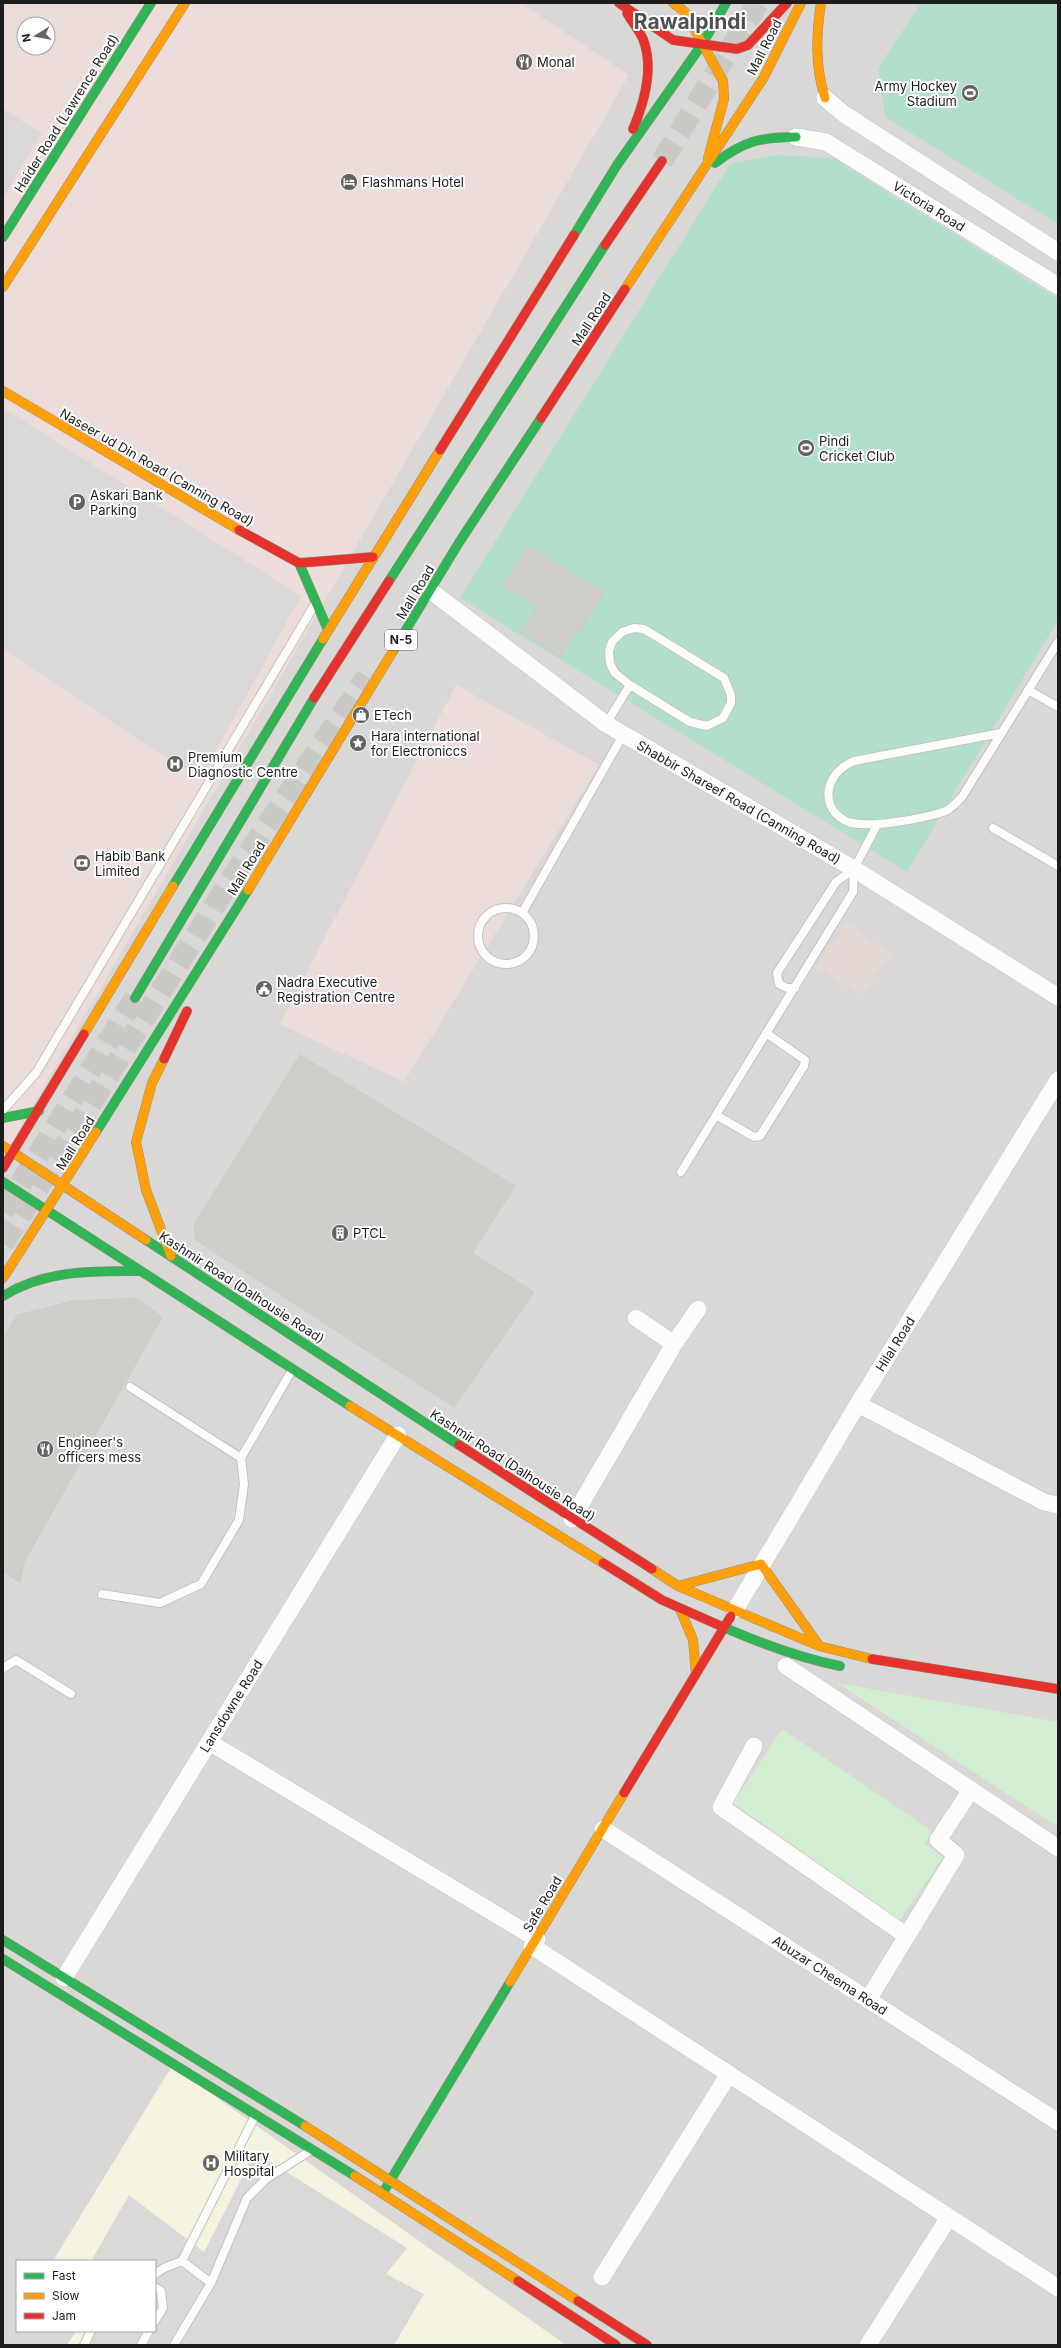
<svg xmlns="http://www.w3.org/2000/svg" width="1061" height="2348" font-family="Inter,sans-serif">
<rect width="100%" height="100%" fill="#eae8e4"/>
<path fill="#d9d8d6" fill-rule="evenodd" d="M 3,3 L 1058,3 L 1058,2345 L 3,2345 ZM 24,24 L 48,24 L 48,48 L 24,48 ZM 17,2261 L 155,2261 L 155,2331 L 17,2331 Z"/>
<path fill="#ecdcda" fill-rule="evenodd" d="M 3,3 L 521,3 L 629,75 L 3,1157 ZM 24,24 L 48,24 L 48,48 L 24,48 Z
M 456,685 L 599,765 L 404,1082 L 280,1024 Z"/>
<path fill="#f4f3df" d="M 172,2066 L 566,2345 L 67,2345 L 76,2331 L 155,2331 L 155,2261 L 53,2261 Z"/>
<path fill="#e4d9d4" d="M 847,923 L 892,956 L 860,995 L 815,966 Z"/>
<path fill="#d3efd2" d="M 837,1683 L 1058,1722 L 1058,1827 Z
M 782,1729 L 932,1831 L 925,1844 L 943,1857 L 900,1920 L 733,1803 Z"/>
<path fill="#b2dfca" d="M 921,3 L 1058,3 L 1058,224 L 885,117 L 878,68 Z
M 775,155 L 833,158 L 1058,299 L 1058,620 L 907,872 L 460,598 L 730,164 Z"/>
<path fill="#dad9d8" d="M 3,109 L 41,133 L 3,199 Z
M 3,408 L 301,596 L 202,776 L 175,764 L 3,649 Z
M 255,2152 L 407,2248 L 386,2274 L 424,2294 L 394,2345 L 80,2345 L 88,2331 L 155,2331 L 155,2261 L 91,2261 L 129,2195 L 204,2252 Z"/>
<path fill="#d0cecb" stroke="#cdc9c6" d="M 528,546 L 604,593 L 579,632 L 576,630 L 560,657 L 521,632 L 537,607 L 503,585 Z
M 300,1055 L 515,1186 L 472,1253 L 534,1292 L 454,1407 L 196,1240 L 194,1225 Z
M 137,1298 L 162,1317 L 24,1562 L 20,1582 L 3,1572 L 3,1337 L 18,1315 L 73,1301 Z"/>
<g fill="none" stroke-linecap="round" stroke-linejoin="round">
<path stroke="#cbc9c6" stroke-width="22" stroke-dasharray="22 11" stroke-linecap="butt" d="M 662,161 L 758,3
M 3,1212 L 135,998
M 3,1244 L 235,873 L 367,677"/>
<defs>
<path id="lane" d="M 634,628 L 644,629 L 724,678 L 731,695 L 731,703 L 723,718 L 707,726 L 690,722 L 630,685 L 615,673 L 610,664 L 609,651 L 612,642 L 622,632 Z
M 1028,690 L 1058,707
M 606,724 L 630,685
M 1001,733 L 854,761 C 828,771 817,804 844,820 C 862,831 926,818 946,811 C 952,808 957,802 962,797 L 1058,642
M 993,828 L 1058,866
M478 936a28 28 0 1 1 56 0a28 28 0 1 1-56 0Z
M 522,913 L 623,735
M 795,988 L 787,988 L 779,984 L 777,973 L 836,882 L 854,869 L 877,825
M 3,1110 L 36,1073 L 315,604
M 716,1115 L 754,1137 L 760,1136 L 804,1066 L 805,1060 L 766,1033
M 681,1172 L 853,892 L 854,869
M 130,1387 L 241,1458
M 102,1594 L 160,1603 L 201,1584 L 239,1520 L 244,1484 L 241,1458 L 292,1370
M 3,1668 L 16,1660 L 71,1694
M 182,2261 L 211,2283
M 155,2274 L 164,2268 L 182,2261 L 255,2116
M 155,2287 L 161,2291 L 163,2308 L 155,2321
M 84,2345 L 91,2331
M 141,2345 L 149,2331
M 174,2345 L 211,2283 L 247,2198 L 266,2179 L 310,2151"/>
<path id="street" d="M 825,98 L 844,114 L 1058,252
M 796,137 L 826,142 L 1058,286
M 431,591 L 606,724 L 854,869 L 1058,997
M 636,1318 L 674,1344
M 858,1404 L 1044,1502 L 1058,1505
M 572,1519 L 674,1344 L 698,1309
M 735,1610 L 858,1404 L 1058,1080
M 786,1666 L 1058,1848
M 209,1742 L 537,1939
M 754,1746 L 721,1807 L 907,1936
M 603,1829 L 1058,2122
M 532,1946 L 1058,2288
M 64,1978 L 398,1435
M 868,2000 L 956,1855 L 938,1840 L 971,1790
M 602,2277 L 729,2074
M 868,2345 L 949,2217"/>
<path id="fast" d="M 715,163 C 744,141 760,137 796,137
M 574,235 L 617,165 L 703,43 L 726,3
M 3,237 L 151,3
M 299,563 L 328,630
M 389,581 L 605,245
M 393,651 L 460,541 L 541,418
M 173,886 L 323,639
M 135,998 L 314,698
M 3,1118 L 39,1111
M 96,1132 L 248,890
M 3,1182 L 350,1406
M 146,1240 L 459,1445
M 3,1296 C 45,1270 91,1271 139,1271
M 723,1627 C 760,1643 800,1658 840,1666
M 3,1940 L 305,2126
M 3,1959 L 355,2176
M 384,2191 L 510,1982"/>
<path id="slow" d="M 673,3 L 685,12 L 723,81 L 724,99 L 708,158
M 821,3 C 816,36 815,66 825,98
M 3,287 L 185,3
M 625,289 L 764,77 L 801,3
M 3,391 L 239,530
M 323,639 L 440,450
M 248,890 L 393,651
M 84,1034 L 173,886
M 164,1059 L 152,1083 L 136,1142 L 146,1190 L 171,1256
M 3,1146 L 146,1240
M 3,1278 L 96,1132
M 350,1406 L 603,1563
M 652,1569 L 678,1586 L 819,1646 L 872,1659
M 678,1586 L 761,1564 L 818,1644
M 680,1609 L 693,1640 L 696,1674
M 510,1982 L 624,1793
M 305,2126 L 578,2301
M 355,2176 L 518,2281"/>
<path id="jam" d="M 619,3 L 673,40 L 737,49 L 748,45 L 787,3
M 627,13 C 632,22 639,30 643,39 C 654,67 644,103 633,129
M 605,245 L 662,161
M 541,418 L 625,289
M 440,450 L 574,235
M 239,530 L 299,563 L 373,557
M 314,698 L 389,581
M 164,1059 L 187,1011
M 3,1168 L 84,1034
M 459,1445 L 652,1569
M 603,1563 L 662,1600 L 723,1627
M 872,1659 L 1058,1689
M 624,1793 L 731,1616
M 518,2281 L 616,2345
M 578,2301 L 647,2345"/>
</defs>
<use href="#lane" stroke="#c3c2c0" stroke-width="10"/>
<use href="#street" stroke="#c3c2c0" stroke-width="18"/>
<use href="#fast" stroke="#91927e" stroke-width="10"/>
<use href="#slow" stroke="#91927e" stroke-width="10"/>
<use href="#jam" stroke="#91927e" stroke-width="10"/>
<use href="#lane" stroke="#fcfcfb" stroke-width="8"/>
<use href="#street" stroke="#fcfcfb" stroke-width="17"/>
<use href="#fast" stroke="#30b455" stroke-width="9"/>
<use href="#slow" stroke="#ff9f0a" stroke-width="9"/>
<use href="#jam" stroke="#e5322d" stroke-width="9"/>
</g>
<defs>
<symbol id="restaurant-disc" viewBox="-11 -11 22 22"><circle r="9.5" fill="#646362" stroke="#fff"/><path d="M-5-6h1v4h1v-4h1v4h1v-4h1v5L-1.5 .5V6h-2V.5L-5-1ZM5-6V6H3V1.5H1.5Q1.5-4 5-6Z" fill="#fff"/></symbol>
<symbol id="stadium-disc" viewBox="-11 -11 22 22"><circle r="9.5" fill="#646362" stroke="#fff"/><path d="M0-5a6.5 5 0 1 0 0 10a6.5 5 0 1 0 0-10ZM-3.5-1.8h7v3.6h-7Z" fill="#fff"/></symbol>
<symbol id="hotel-disc" viewBox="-11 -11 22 22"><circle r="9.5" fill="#646362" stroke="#fff"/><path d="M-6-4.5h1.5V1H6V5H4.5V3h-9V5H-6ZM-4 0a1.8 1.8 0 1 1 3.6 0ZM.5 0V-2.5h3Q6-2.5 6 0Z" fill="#fff"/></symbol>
<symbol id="parking-disc" viewBox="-11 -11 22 22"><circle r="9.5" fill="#646362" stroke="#fff"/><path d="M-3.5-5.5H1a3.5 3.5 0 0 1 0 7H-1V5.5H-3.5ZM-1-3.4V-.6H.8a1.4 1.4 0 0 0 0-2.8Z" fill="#fff"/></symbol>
<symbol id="shop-disc" viewBox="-11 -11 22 22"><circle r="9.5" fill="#646362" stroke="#fff"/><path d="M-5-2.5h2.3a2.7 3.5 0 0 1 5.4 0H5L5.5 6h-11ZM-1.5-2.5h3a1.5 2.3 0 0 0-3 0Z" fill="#fff"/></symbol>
<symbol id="sight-disc" viewBox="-11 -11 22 22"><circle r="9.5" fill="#646362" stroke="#fff"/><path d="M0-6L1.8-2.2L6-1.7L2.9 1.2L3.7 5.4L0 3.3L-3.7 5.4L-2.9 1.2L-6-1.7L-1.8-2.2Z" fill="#fff"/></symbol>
<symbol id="hospital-disc" viewBox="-11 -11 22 22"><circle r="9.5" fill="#646362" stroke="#fff"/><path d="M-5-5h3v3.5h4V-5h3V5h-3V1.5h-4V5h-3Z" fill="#fff"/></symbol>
<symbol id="bank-disc" viewBox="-11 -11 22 22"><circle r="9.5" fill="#646362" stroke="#fff"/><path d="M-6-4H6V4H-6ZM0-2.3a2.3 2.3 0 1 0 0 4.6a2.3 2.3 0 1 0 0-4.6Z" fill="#fff"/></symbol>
<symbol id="civic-disc" viewBox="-11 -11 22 22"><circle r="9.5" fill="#646362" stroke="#fff"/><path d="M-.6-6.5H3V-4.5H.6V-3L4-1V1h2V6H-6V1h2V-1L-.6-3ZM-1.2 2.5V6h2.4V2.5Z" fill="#fff"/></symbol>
<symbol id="building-disc" viewBox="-11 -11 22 22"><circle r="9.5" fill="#646362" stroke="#fff"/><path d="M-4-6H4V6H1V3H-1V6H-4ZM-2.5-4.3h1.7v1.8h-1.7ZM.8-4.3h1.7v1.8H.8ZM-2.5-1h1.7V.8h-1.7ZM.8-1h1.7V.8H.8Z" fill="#fff"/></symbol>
</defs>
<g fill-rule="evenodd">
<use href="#restaurant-disc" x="514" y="52" width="20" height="20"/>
<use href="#stadium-disc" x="960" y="83" width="20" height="20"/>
<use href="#hotel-disc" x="339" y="172" width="20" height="20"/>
<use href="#stadium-disc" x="796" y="438" width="20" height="20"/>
<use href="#parking-disc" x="67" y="492" width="20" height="20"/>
<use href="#shop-disc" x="351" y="705" width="20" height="20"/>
<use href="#sight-disc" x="348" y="733" width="20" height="20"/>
<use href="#hospital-disc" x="165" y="754" width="20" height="20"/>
<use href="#bank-disc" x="72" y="853" width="20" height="20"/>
<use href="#civic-disc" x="254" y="979" width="20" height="20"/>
<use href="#building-disc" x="330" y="1223" width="20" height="20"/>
<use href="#restaurant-disc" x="35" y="1439" width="20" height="20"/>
<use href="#hospital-disc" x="201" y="2153" width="20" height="20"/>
</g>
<g text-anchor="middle" stroke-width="4" stroke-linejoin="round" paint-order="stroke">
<rect fill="#fff" stroke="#606060" stroke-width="1" x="385" y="630" width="32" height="20" rx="3"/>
<g font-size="12" font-weight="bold" fill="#1c1c1c">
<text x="401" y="644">N-5</text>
</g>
<g font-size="13" fill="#1c1c1c" stroke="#fff">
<text transform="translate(764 47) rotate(-63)" y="5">Mall Road</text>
<text transform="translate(66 113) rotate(-58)" y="5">Haider Road (Lawrence Road)</text>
<text transform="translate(929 206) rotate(32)" y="5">Victoria Road</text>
<text transform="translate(591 319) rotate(-57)" y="5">Mall Road</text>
<text transform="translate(157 467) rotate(30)" y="5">Naseer ud Din Road (Canning Road)</text>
<text transform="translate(415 592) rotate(-59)" y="5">Mall Road</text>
<text transform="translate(739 802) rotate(30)" y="5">Shabbir Shareef Road (Canning Road)</text>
<text transform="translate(246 868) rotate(-59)" y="5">Mall Road</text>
<text transform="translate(75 1143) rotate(-58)" y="5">Mall Road</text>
<text transform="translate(242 1287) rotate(33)" y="5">Kashmir Road (Dalhousie Road)</text>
<text transform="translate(895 1344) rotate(-58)" y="5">Hilal Road</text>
<text transform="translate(513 1465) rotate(33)" y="5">Kashmir Road (Dalhousie Road)</text>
<text transform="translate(231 1706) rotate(-58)" y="5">Lansdowne Road</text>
<text transform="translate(542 1904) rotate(-59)" y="5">Safe Road</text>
<text transform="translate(830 1975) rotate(33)" y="5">Abuzar Cheema Road</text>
</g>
<g font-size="13" fill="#1c1c1c" stroke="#fff" text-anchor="start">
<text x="537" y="67">Monal</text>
<text x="957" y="91" text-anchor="end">Army Hockey<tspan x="957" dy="15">Stadium</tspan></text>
<text x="362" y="187">Flashmans Hotel</text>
<text x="819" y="446">Pindi<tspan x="819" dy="15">Cricket Club</tspan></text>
<text x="90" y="500">Askari Bank<tspan x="90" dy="15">Parking</tspan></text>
<text x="374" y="720">ETech</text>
<text x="371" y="741">Hara international<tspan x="371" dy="15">for Electroniccs</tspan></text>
<text x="188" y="762">Premium<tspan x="188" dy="15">Diagnostic Centre</tspan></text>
<text x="95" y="861">Habib Bank<tspan x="95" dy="15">Limited</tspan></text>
<text x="277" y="987">Nadra Executive<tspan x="277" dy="15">Registration Centre</tspan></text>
<text x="353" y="1238">PTCL</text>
<text x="58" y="1447">Engineer's<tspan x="58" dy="15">officers mess</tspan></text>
<text x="224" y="2161">Military<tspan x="224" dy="15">Hospital</tspan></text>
</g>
<g font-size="21" font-weight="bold" fill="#4f4f4f" stroke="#fff">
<text x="690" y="29">Rawalpindi</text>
</g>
</g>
<rect width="1061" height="2348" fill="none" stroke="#1c1c1c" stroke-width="8"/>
<rect x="16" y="2260" width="140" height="72" fill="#ffffff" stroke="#a4a4a4"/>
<rect x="24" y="2273" width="20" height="6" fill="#30b455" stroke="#a4a4a4"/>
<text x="52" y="2280" font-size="12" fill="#1c1c1c">Fast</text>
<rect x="24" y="2293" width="20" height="6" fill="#ff9f0a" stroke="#a4a4a4"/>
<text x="52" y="2300" font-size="12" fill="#1c1c1c">Slow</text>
<rect x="24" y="2313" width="20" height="6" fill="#e5322d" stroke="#a4a4a4"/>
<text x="52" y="2320" font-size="12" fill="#1c1c1c">Jam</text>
<g transform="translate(36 36) rotate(259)"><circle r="19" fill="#ffffff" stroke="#a4a4a4"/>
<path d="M0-3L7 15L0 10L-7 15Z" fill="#646362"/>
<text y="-6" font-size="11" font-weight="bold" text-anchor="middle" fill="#1c1c1c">N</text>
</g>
</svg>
